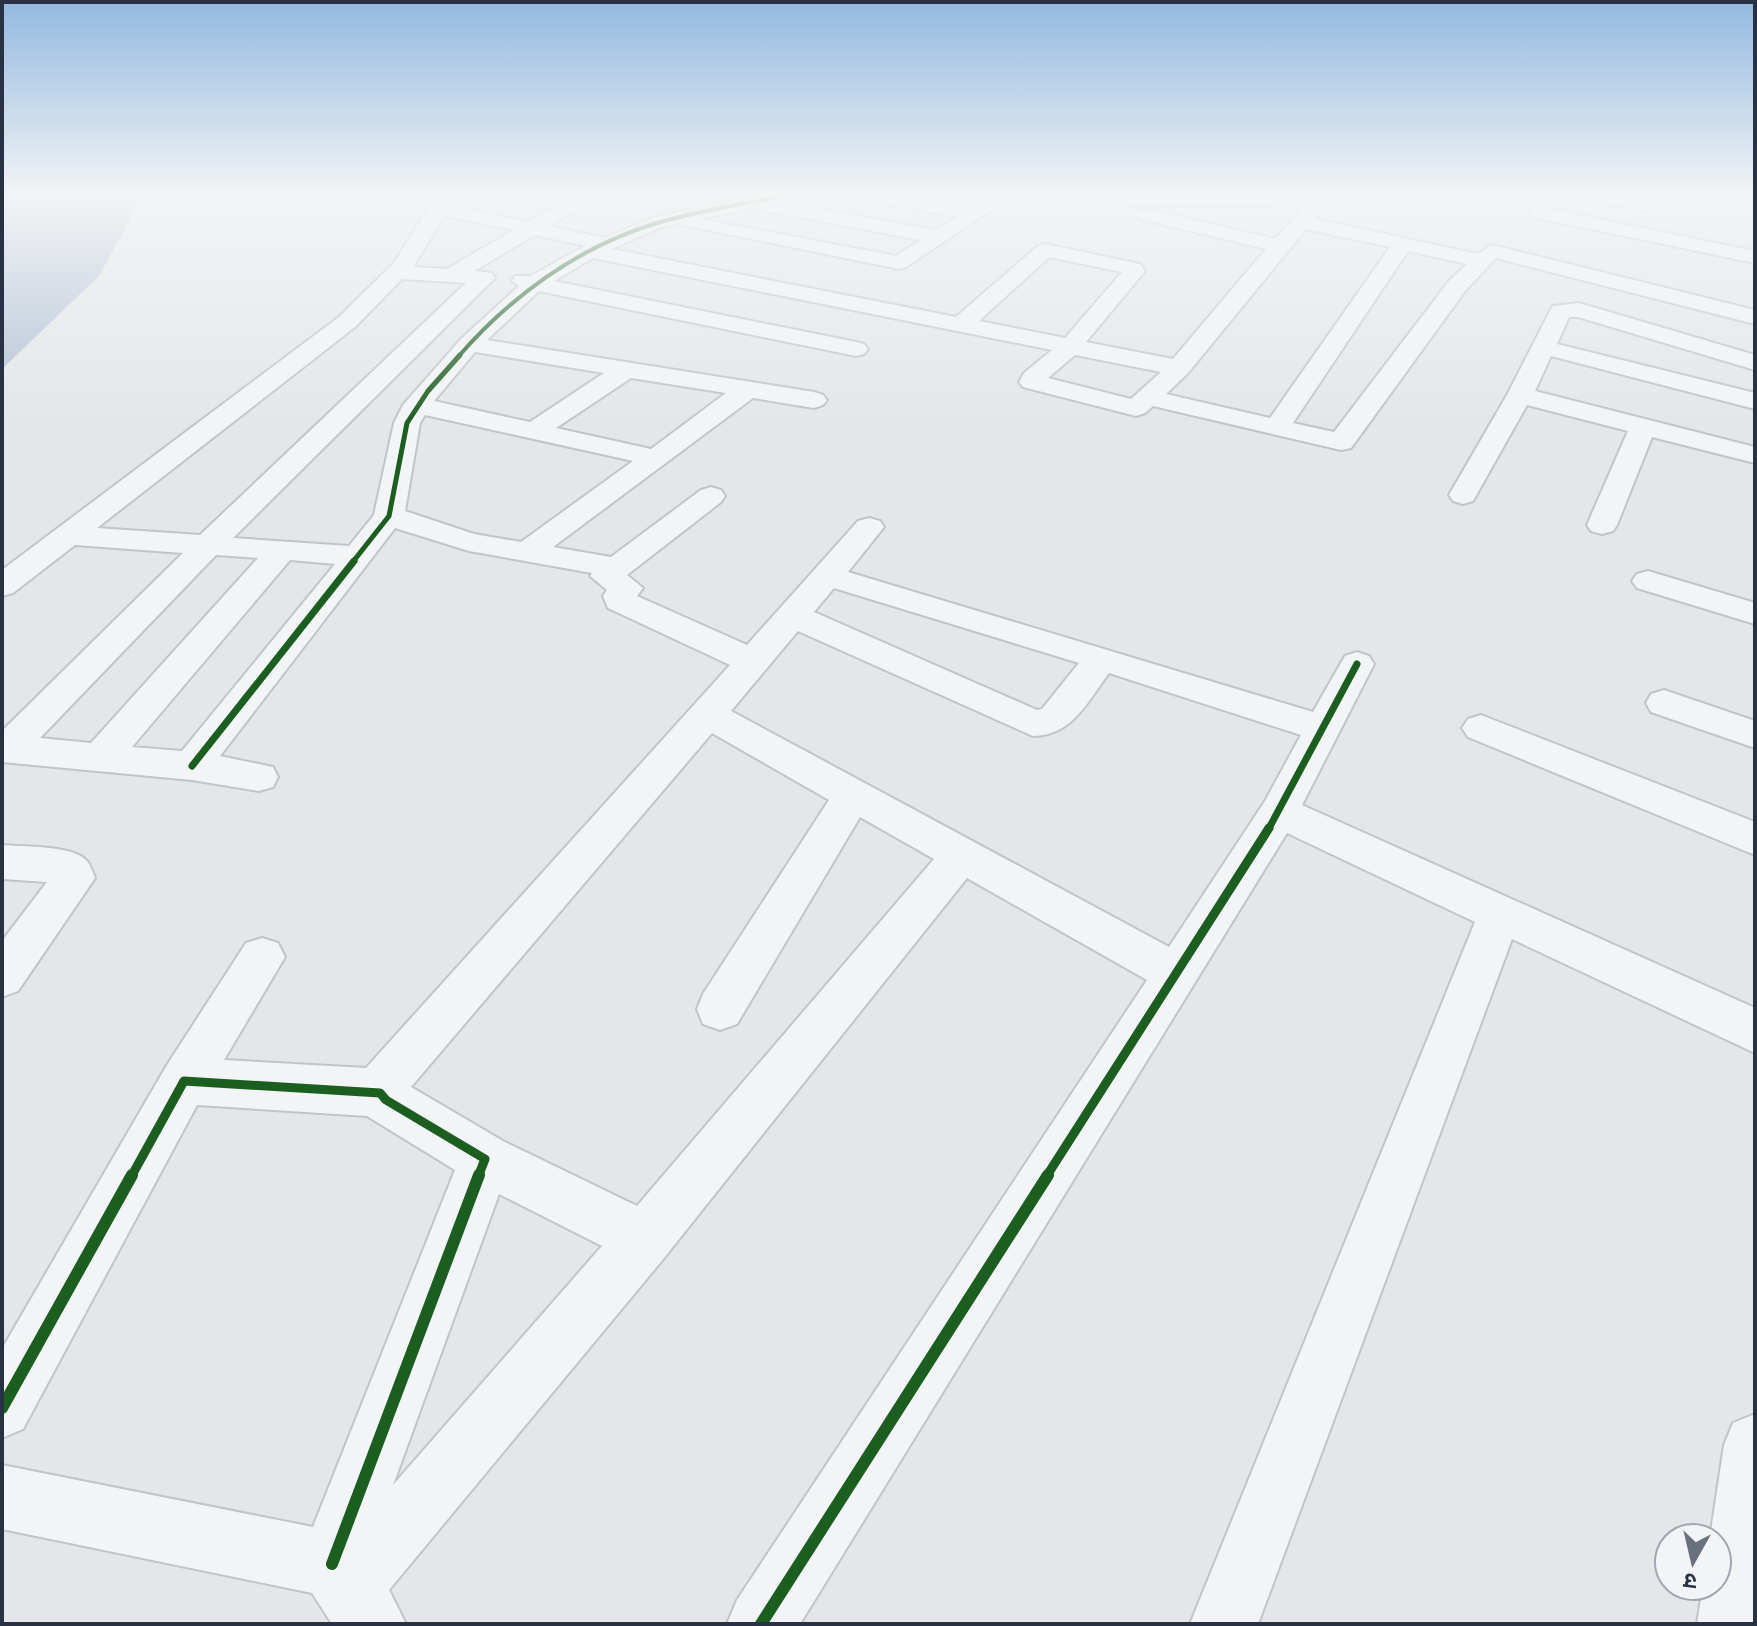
<svg xmlns="http://www.w3.org/2000/svg" width="1757" height="1626" font-family="Inter,'Noto Sans Devanagari',sans-serif">
<rect width="100%" height="100%" fill="#e4e6e9"/>
<path fill="#b2c1d5" d="M 2,197 L 142,197 L 99,276 L 2,369 Z"/>
<g fill="none" stroke-linecap="round" stroke-linejoin="round">
<defs>
<path id="minor" d="M 435,197 L 453,197 L 451,206 L 529,222 L 573,197 L 595,197 L 550,226 L 604,238 L 653,218 L 748,197 L 783,197 L 778,202 L 936,230 L 957,217 L 882,203 L 873,197 L 909,197 L 971,209 L 990,197 L 1011,197 L 906,267 L 899,269 L 678,224 L 659,228 L 612,249 L 956,317 L 1038,246 L 1045,244 L 1140,264 L 1145,271 L 1086,342 L 1173,359 L 1266,249 L 1139,219 L 1136,215 L 1139,211 L 1146,209 L 1275,239 L 1305,207 L 1070,204 L 1063,202 L 1062,197 L 1335,197 L 1315,219 L 1478,254 L 1492,245 L 1755,310 L 1755,324 L 1496,258 L 1465,291 L 1351,448 L 1341,450 L 1153,406 L 1145,413 L 1136,416 L 1023,387 L 1019,382 L 1024,373 L 1052,350 L 593,258 L 554,281 L 856,342 L 864,344 L 868,349 L 864,354 L 856,356 L 539,291 L 487,340 L 814,392 L 823,395 L 827,400 L 823,405 L 814,408 L 753,398 L 553,547 L 611,557 L 701,490 L 711,487 L 721,490 L 725,496 L 721,502 L 627,575 L 643,588 L 637,596 L 747,645 L 858,521 L 869,518 L 880,521 L 884,527 L 848,572 L 1313,712 L 1345,656 L 1357,652 L 1369,656 L 1374,664 L 1302,805 L 1755,1008 L 1755,1053 L 1512,939 L 1258,1624 L 1190,1624 L 1475,922 L 1287,833 L 800,1624 L 727,1624 L 737,1600 L 1147,980 L 967,878 L 664,1258 L 389,1590 L 406,1624 L 332,1624 L 312,1593 L 2,1529 L 2,1465 L 313,1527 L 455,1170 L 367,1116 L 197,1105 L 23,1429 L 2,1438 L 2,1349 L 167,1065 L 246,943 L 262,938 L 278,943 L 285,957 L 224,1060 L 366,1068 L 730,665 L 608,608 L 603,596 L 607,590 L 590,576 L 592,573 L 469,551 L 395,528 L 220,756 L 273,767 L 278,777 L 273,787 L 259,791 L 192,780 L 2,762 L 2,731 L 183,553 L 75,545 L 13,593 L 2,596 L 2,570 L 339,317 L 394,263 ZM 750,208 L 921,240 L 896,256 L 701,219 ZM 445,216 L 514,230 L 447,269 L 413,267 ZM 1306,229 L 1390,247 L 1270,418 L 1166,394 L 1188,373 ZM 535,235 L 585,246 L 531,276 L 515,276 L 512,281 L 519,286 L 461,339 L 403,405 L 394,423 L 374,515 L 349,546 L 233,538 L 495,278 L 492,273 L 474,271 ZM 1408,251 L 1467,264 L 1449,281 L 1334,432 L 1293,423 ZM 1049,257 L 1122,272 L 1065,338 L 979,321 ZM 402,279 L 466,283 L 200,535 L 97,528 L 355,327 ZM 475,352 L 604,373 L 530,422 L 434,401 ZM 1075,355 L 1161,372 L 1131,399 L 1048,378 ZM 631,378 L 726,393 L 651,449 L 556,428 ZM 425,415 L 633,461 L 521,542 L 474,534 L 405,511 L 420,423 ZM 216,555 L 258,558 L 91,743 L 40,738 ZM 290,560 L 335,564 L 182,751 L 132,747 ZM 834,588 L 1079,663 L 1042,709 L 1037,710 L 814,612 ZM 798,631 L 1033,736 C 1072,736 1088,701 1109,673 L 1301,735 L 1265,801 L 1169,947 L 731,711 ZM 712,733 L 829,800 L 703,994 L 697,1009 L 703,1024 L 720,1030 L 737,1024 L 860,817 L 934,859 L 637,1206 L 503,1141 L 411,1087 ZM 499,1194 L 602,1246 L 393,1485 Z
M 1591,197 L 1646,200 L 1652,197 L 1674,197 L 1649,212 L 1593,201 Z
M 1540,207 L 1755,251 L 1755,263 L 1533,217 L 1530,213 L 1533,209 Z
M 1579,303 L 1755,355 L 1755,370 L 1578,317 L 1569,317 L 1557,344 L 1755,393 L 1755,409 L 1551,356 L 1535,391 L 1755,447 L 1755,463 L 1652,437 L 1617,525 L 1613,531 L 1602,534 L 1591,531 L 1587,525 L 1628,431 L 1527,405 L 1473,501 L 1463,504 L 1453,501 L 1449,495 L 1507,395 L 1550,311 L 1553,306 Z
M 1648,571 L 1755,603 L 1755,624 L 1637,588 L 1632,581 L 1637,574 Z
M 1664,690 L 1755,721 L 1755,748 L 1651,712 L 1646,703 L 1651,694 Z
M 1481,715 L 1755,822 L 1755,855 L 1468,737 L 1462,728 L 1468,719 Z
M 2,845 C 22,847 72,845 86,860 C 90,864 93,873 95,878 L 18,991 L 2,997 L 2,941 L 47,882 L 2,879 Z
M 1755,1414 L 1755,1624 L 1697,1624 L 1703,1586 L 1717,1586 L 1717,1538 L 1710,1538 L 1724,1445 L 1733,1423 Z"/>
</defs>
<use href="#minor" stroke="#c2c4c7" stroke-width="4"/>
<use href="#minor" fill="#f3f4f6" fill-rule="evenodd"/>
<defs>
<path id="cycleway-far4" d="M 458,357 C 510,297 578,247 654,224 C 693,212 734,206 774,197"/>
<path id="cycleway-far3" d="M 352,563 L 389,516 L 407,423 L 428,391 L 460,355"/>
<path id="cycleway-far2" d="M 192,766 L 354,561
M 1268,830 L 1357,664"/>
<path id="cycleway-far1" d="M 131,1177 L 184,1081 L 380,1093 L 386,1100 L 485,1159 L 478,1177
M 1046,1177 L 1269,828"/>
<path id="cycleway" d="M 2,1408 L 132,1175
M 332,1564 L 479,1175
M 761,1624 L 1048,1175"/>
</defs>
<use href="#cycleway-far4" stroke="#f2f4f8" stroke-width="7"/>
<use href="#cycleway-far3" stroke="#f2f4f8" stroke-width="8"/>
<use href="#cycleway-far2" stroke="#f2f4f8" stroke-width="11"/>
<use href="#cycleway-far1" stroke="#f2f4f8" stroke-width="14"/>
<use href="#cycleway" stroke="#f2f4f8" stroke-width="17"/>
<use href="#cycleway-far4" stroke="#1b5e20" stroke-width="4"/>
<use href="#cycleway-far3" stroke="#1b5e20" stroke-width="5"/>
<use href="#cycleway-far2" stroke="#1b5e20" stroke-width="7"/>
<use href="#cycleway-far1" stroke="#1b5e20" stroke-width="9"/>
<use href="#cycleway" stroke="#1b5e20" stroke-width="12"/>
</g>
<linearGradient id="sky" x2="0" y2="1"><stop stop-color="#92b9e0"/><stop offset="0.46" stop-color="#f3f4f5"/><stop offset="1" stop-color="#f3f4f5" stop-opacity="0"/></linearGradient>
<rect width="1757" height="424" fill="url(#sky)"/>
<rect width="1757" height="1626" fill="none" stroke="#293244" stroke-width="8"/>
<g transform="translate(1693 1562) rotate(188)"><circle r="38" fill="#f2f4f8" stroke="#a2a6b0" stroke-width="2"/>
<path d="M0-6L14 30L0 20L-14 30Z" fill="#6a717e"/>
<text y="-12" font-size="22" font-weight="bold" text-anchor="middle" fill="#293244">उ</text>
</g>
</svg>
